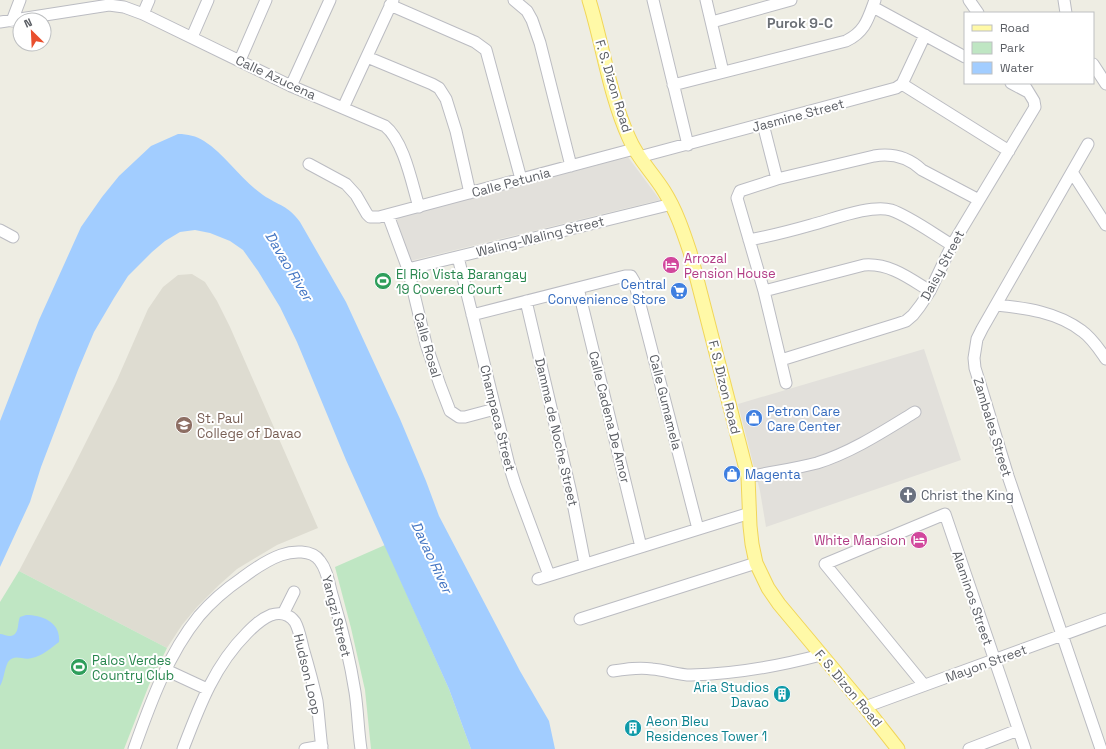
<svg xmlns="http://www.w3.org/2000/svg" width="1106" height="749" font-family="'Space Grotesk',sans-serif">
<rect width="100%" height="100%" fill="#eeede3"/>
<path fill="#e2e0db" d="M 628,157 L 660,200 L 410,261 L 396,217 Z
M 924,349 L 961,460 L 766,527 L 760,491 L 738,404 Z"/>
<path fill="#dedcd1" d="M 192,274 L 205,282 L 217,301 L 230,327 L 318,528 L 277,545 L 237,569 L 219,585 L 197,607 L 182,625 L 167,648 L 19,571 L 72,470 L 117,380 L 148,309 L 163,287 L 178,275 Z"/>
<path fill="#bfe6c3" d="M 385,545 L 449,689 L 471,749 L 371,749 L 365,690 L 351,628 L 335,567 Z
M 19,571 L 167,648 L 149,685 L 124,749 L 0,749 L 0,602 Z"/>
<path fill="#a2cdff" d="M 178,134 C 188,134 196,136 204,141 C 226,155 241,180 263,195 C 279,206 288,205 300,222 L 346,302 L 400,419 L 426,481 L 439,516 L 520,671 L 549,721 L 555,749 L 471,749 L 449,689 L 346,460 L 297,342 L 280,307 L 258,271 L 243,250 L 230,241 L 210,233 L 195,230 L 180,232 L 165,241 L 152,252 L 128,276 L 114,298 L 94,332 L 78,370 L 41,467 L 30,502 L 0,567 L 0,421 L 39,320 L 81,227 L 102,197 L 119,176 L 151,146 Z
M 26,615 C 42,615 61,622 59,642 C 51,648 42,656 32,658 C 23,661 15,653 8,662 C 4,670 4,679 0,686 L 0,634 C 3,634 6,636 10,636 C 20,635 17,623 20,617 Z"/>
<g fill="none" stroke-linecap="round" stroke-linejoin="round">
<defs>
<path id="minor" d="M 514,0 L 527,11 L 532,20 L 540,43 L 571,166
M 653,0 L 688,145
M 706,0 L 723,72
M 969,0 L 978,13
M 1064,0 L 1066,13
M 390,5 L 475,42 L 486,50 L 521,179
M 873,7 L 965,57
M 143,14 L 149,0
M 12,21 L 20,0
M 0,22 L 109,5 L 124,7 L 143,14 L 291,86 L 385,126 C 404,141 412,184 419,207
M 712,22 L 791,0
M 192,37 L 208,0
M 367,57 L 432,84 L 439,88 L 446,99 L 456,131 L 470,193
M 240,60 L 266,0
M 1093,64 L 1106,84
M 1011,83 L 1028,92
M 902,84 L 1009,151
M 673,85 L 846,41 C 865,32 868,19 875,0
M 291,86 L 330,0
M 343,108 L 393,0
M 763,124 L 777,179
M 1088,144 L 982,329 L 977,339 L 974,358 L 975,368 L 980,384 L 1008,476 L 1101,749
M 639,157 L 896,88 L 902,84 L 925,35
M 309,164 L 346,184 L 356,195 L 367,214 L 370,217 L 379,217 L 634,149
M 1072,172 L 1106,225
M 388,215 L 408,269 L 426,344 L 440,385 L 450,411 L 459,417 L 465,417 L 495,409
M 0,230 L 13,237
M 749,240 C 770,236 790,231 811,225 C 831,220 871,204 891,210 C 909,216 935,235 952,245
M 458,257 L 509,465 L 515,484 L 549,575
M 408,269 L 672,204
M 578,288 L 641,547
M 764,291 L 864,265 C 890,263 909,278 930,291
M 526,301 L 571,493 L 585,564
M 996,305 C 1026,308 1057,312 1082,331 C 1092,338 1099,349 1106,359
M 472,315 L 625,276 L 631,276 L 634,281 L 698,529
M 781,360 L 897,324 L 906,321 L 913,315 L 920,306 L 930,291 L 952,245 L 1035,107 L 1034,101 L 1023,83
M 786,383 L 764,291 L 737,198 L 740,191 L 777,179 L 874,156 C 892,153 908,157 922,170 L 979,200
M 748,477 C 770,472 795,469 817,463 C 852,452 884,431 915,412
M 538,579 L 750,513
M 283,614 L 294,592
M 580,619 L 756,563
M 166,670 L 207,689
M 613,671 C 626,669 639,667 652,669 C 666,670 678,675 691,675 C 735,674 779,666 821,655
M 924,685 L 825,564 L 945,514 L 1025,749
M 865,707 L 1106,619
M 134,749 C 150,704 168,654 199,616 C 211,602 226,589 242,578 C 254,569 267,560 281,555 C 292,551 312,549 320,561 C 328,571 329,586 333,598 C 342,628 350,660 355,692 C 358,711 358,730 361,749
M 183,749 C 199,707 214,666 247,633 C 254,626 261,619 271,615 C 280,612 289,614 295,622 C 299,629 301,640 303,648 C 308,665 313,683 317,701 C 319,717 320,733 322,749
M 305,749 L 322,746
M 969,749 L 1018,730"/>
<path id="major" d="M 589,0 C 603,45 609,94 629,138 C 637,158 653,173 664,191 C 676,210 683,231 690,252 L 748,477 L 750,526 L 752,544 L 756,563 L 768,588 L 779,604 L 865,707 L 898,749"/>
</defs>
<use href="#minor" stroke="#bbbcc2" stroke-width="13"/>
<use href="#major" stroke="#f1d659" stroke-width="15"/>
<use href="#minor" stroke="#fff" stroke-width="11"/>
<use href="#major" stroke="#fff9a7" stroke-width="13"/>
</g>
<defs>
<symbol id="hotel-disc" viewBox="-11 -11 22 22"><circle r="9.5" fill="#d1479c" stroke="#fff"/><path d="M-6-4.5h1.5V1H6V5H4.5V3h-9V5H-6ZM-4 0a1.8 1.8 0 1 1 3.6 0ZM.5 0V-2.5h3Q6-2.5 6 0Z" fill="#fff"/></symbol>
<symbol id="stadium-disc" viewBox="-11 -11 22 22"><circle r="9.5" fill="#2e9e5b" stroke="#fff"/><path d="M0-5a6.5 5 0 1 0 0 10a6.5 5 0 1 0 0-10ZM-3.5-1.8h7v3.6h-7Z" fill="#fff"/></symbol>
<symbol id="supermarket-disc" viewBox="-11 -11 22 22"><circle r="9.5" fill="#3f7fe0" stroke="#fff"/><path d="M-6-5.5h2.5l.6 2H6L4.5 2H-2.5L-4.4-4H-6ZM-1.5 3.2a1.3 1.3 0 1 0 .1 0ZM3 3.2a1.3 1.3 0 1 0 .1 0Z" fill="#fff"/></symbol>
<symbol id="shop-disc" viewBox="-11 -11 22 22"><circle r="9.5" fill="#3f7fe0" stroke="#fff"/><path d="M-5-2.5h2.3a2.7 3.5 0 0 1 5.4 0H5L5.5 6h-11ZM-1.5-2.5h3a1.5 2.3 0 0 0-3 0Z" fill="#fff"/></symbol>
<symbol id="university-disc" viewBox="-11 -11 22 22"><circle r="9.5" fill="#8d6e63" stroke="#fff"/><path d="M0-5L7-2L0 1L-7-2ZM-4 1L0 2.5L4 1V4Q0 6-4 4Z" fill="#fff"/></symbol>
<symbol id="church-disc" viewBox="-11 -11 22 22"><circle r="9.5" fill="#6b7280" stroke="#fff"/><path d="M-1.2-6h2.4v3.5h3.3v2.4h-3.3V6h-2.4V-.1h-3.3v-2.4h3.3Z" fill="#fff"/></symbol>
<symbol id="building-disc" viewBox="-11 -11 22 22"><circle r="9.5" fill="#0f9aa8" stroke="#fff"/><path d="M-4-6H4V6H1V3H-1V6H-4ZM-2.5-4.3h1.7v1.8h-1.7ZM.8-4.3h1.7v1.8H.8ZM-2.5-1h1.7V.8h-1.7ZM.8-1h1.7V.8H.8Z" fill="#fff"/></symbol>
</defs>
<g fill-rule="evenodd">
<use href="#hotel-disc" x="661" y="255" width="20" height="20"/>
<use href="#stadium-disc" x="373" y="271" width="20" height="20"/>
<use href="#supermarket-disc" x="669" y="281" width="20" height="20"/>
<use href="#shop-disc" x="744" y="408" width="20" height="20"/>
<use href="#university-disc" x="174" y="415" width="20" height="20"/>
<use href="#shop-disc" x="722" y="464" width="20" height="20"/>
<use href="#church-disc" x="898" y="485" width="20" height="20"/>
<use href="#hotel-disc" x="909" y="530" width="20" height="20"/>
<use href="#stadium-disc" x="69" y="657" width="20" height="20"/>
<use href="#building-disc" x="772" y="684" width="20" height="20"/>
<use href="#building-disc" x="623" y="718" width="20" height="20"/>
</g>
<g text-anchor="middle" stroke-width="4" stroke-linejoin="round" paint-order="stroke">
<g font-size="13" fill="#5b5e64" stroke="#fff">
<text transform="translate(276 77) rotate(25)" y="5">Calle Azucena</text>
<text transform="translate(614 86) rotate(73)" y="5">F. S. Dizon Road</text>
<text transform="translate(798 115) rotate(-15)" y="5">Jasmine Street</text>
<text transform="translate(511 182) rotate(-15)" y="5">Calle Petunia</text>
<text transform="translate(540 236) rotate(-14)" y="5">Waling-Waling Street</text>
<text transform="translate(942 265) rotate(-62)" y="5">Daisy Street</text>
<text transform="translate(428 345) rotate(74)" y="5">Calle Rosal</text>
<text transform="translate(725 387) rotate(76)" y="5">F. S. Dizon Road</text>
<text transform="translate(666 402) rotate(76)" y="5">Calle Gumamela</text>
<text transform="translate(610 417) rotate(76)" y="5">Calle Cadena De Amor</text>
<text transform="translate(498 418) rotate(76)" y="5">Champaca Street</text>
<text transform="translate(993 427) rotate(73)" y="5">Zambales Street</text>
<text transform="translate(557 432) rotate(77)" y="5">Damma de Noche Street</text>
<text transform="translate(973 598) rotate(71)" y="5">Alaminos Street</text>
<text transform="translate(337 616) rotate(76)" y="5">Yangzi Street</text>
<text transform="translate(986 663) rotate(-20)" y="5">Mayon Street</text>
<text transform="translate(308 674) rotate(77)" y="5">Hudson Loop</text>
<text transform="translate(849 688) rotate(50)" y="5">F. S. Dizon Road</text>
</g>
<g font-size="13" fill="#b23c85" stroke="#fff" text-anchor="start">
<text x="684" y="263">Arrozal<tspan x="684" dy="15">Pension House</tspan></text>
<text x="906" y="545" text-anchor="end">White Mansion</text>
</g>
<g font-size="13" fill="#27864d" stroke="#fff" text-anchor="start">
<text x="396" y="279">El Rio Vista Barangay<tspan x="396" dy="15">19 Covered Court</tspan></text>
<text x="92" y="665">Palos Verdes<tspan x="92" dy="15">Country Club</tspan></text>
</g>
<g font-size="13" fill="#366cbe" stroke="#fff" text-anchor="start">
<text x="666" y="289" text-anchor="end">Central<tspan x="666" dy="15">Convenience Store</tspan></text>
<text x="767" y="416">Petron Care<tspan x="767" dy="15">Care Center</tspan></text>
<text x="745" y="479">Magenta</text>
</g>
<g font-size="13" fill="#785e54" stroke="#fff" text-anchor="start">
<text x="197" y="423">St. Paul<tspan x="197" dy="15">College of Davao</tspan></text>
</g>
<g font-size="13" fill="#5b616d" stroke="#fff" text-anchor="start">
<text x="921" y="500">Christ the King</text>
</g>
<g font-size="13" fill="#0d838f" stroke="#fff" text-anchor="end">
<text x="769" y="692">Aria Studios<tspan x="769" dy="15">Davao</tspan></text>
<text x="646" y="726" text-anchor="start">Aeon Bleu<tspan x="646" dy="15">Residences Tower 1</tspan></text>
</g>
<g font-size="14" font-weight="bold" fill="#6c7076" stroke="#fff">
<text x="800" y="28">Purok 9-C</text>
</g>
<g font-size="14" font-style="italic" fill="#4476c3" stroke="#fff">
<text transform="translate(289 266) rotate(59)" y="5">Davao River</text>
<text transform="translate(432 557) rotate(65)" y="5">Davao River</text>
</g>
</g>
<rect x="964" y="12" width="130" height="72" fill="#ffffff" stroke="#bdbfc1"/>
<rect x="972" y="25" width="20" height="6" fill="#fff9a7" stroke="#bdbfc1"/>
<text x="1000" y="32" font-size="12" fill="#5b5e64">Road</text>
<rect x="972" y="42" width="20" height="12" fill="#bfe6c3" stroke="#bdbfc1"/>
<text x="1000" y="52" font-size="12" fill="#5b5e64">Park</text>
<rect x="972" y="62" width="20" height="12" fill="#a2cdff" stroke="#bdbfc1"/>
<text x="1000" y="72" font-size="12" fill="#5b5e64">Water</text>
<g transform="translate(32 32) rotate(336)"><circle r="19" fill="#ffffff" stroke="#bdbfc1"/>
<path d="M0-3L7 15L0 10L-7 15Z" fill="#e94f2e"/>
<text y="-6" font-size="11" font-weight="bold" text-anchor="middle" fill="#5b5e64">N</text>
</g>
</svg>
